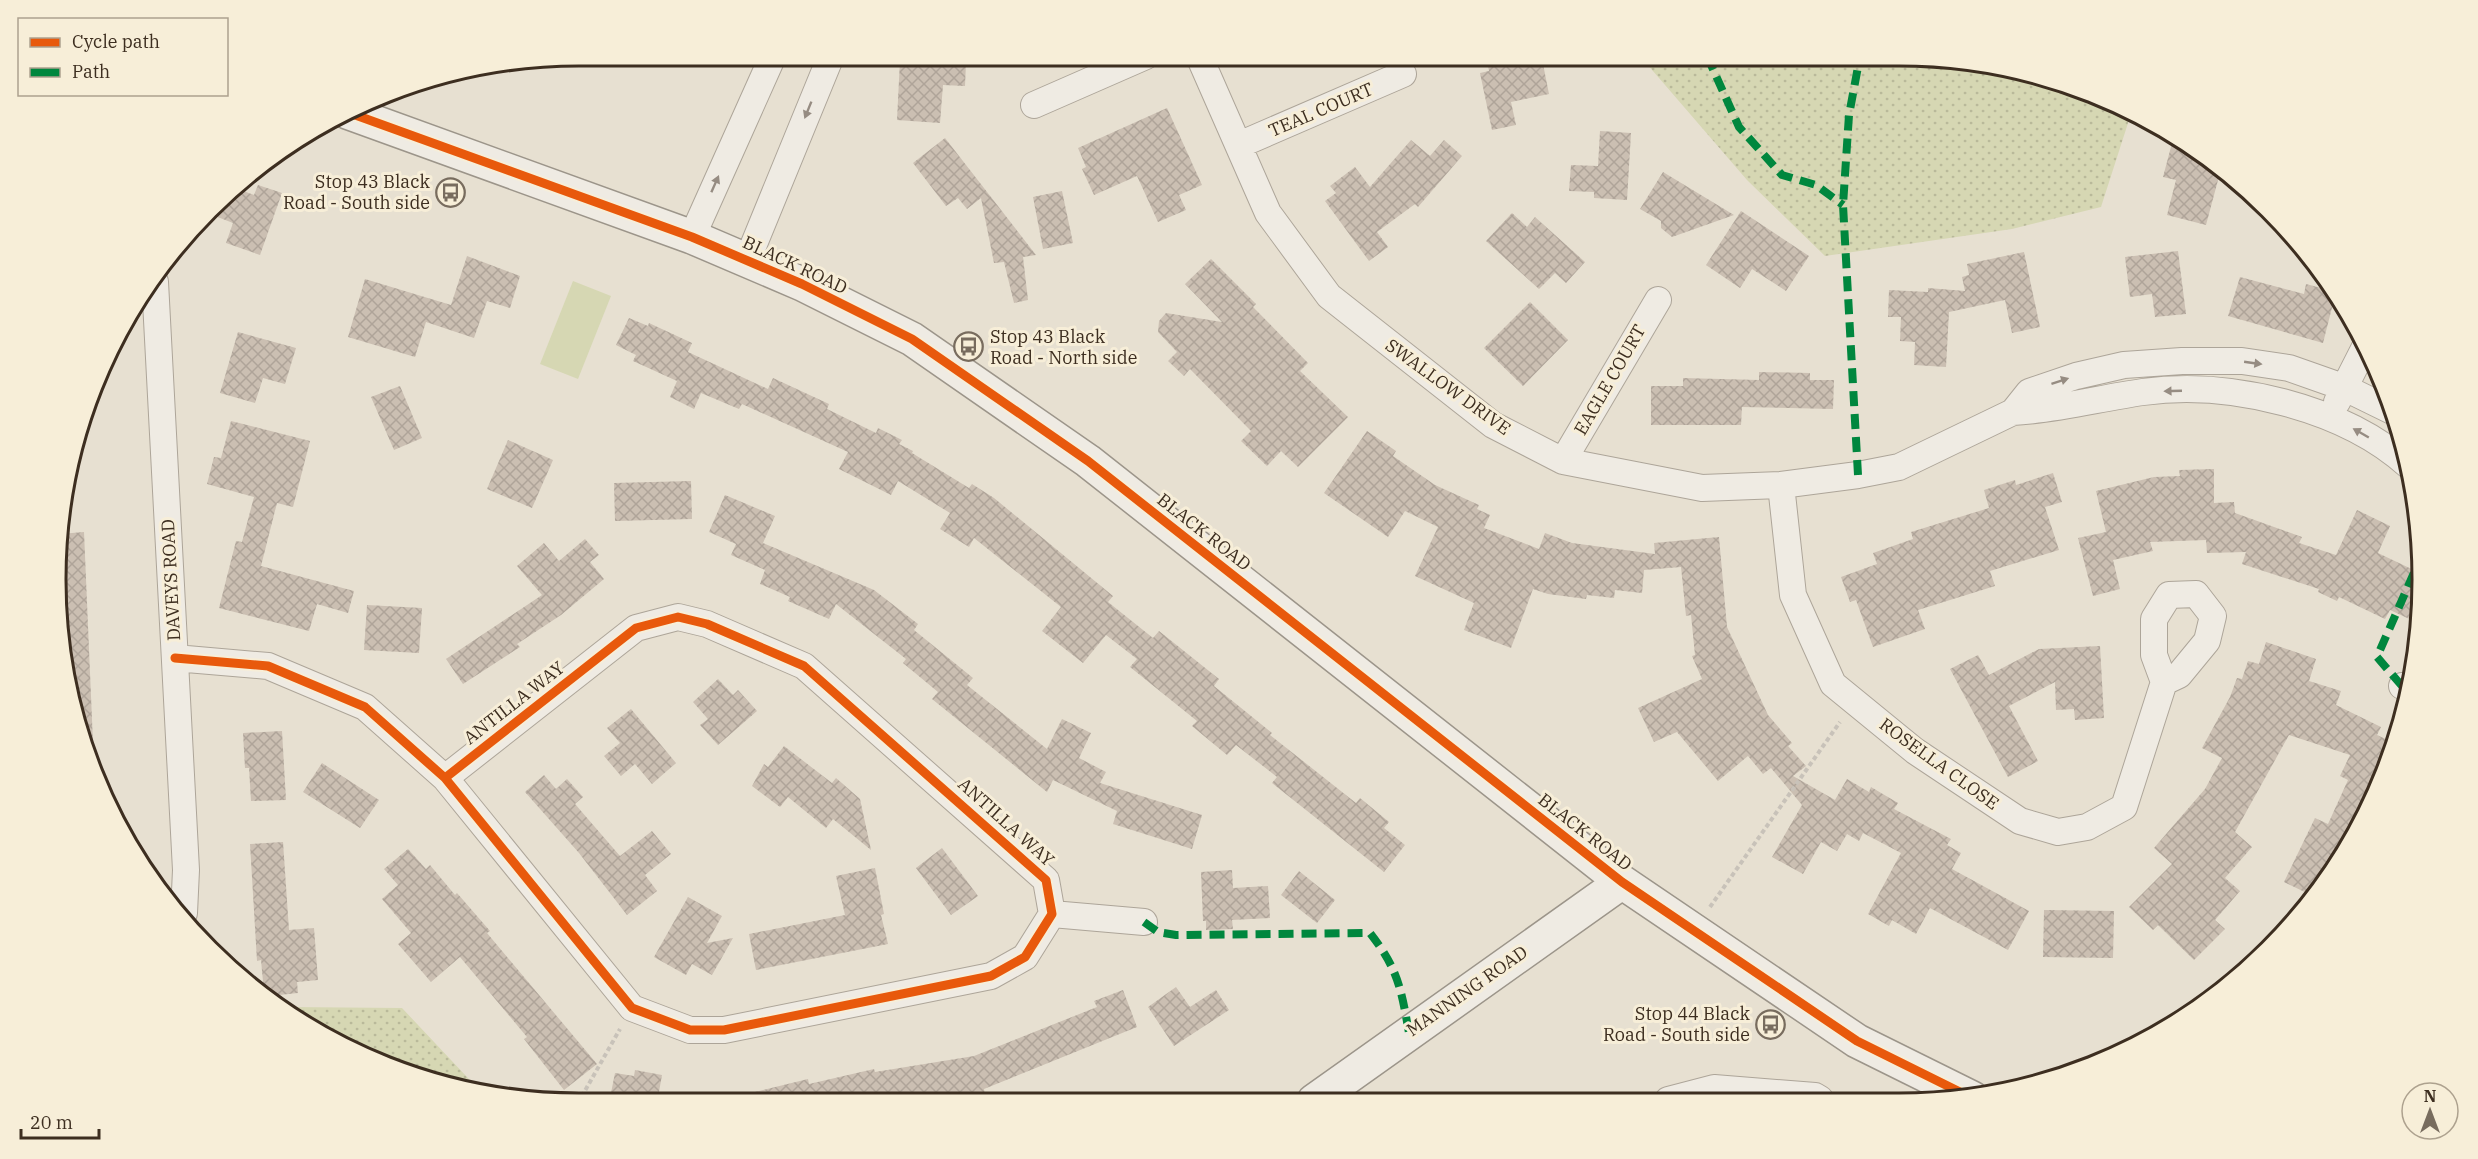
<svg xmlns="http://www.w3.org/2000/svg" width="2478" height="1159" font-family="'IBM Plex Serif',serif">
<defs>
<pattern id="park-dots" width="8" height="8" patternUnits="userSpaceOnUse" patternTransform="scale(1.5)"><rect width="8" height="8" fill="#d6d7b3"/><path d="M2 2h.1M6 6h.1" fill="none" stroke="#b9b99a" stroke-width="1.8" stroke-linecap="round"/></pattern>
<pattern id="building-cross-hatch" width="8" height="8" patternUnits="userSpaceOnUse" patternTransform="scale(1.5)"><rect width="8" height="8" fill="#cbbfb2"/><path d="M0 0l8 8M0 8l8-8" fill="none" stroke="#afa499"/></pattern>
</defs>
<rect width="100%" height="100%" fill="#e7e0d1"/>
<path fill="#d6d7b3" d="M 573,281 L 611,296 L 578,379 L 540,364 Z"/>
<path fill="url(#park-dots)" d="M 1640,56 L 1899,56 L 2000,66 L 2099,95 L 2129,111 L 2129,120 L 2101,207 L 2012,229 L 1825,256 L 1747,180 Z
M 288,1007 L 402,1008 L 483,1094 L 379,1064 Z"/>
<path fill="url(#building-cross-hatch)" d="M 913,56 L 941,56 L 941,62 L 966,63 L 965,86 L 943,85 L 940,123 L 897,120 L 900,60 L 913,60 Z
M 1486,56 L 1522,56 L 1523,63 L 1542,59 L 1549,94 L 1511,102 L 1516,125 L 1492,130 L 1480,73 L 1489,71 Z
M 1167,108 L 1202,185 L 1179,195 L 1186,210 L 1158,222 L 1137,176 L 1094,195 L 1082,169 L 1086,167 L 1078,148 Z
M 1600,131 L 1631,133 L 1627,200 L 1594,198 L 1594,192 L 1569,191 L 1571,165 L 1598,166 Z
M 945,138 L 1036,255 L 1023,257 L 1028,300 L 1014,303 L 1004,262 L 994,263 L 981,198 L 967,209 L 958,198 L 946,206 L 913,163 Z
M 1411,140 L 1430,156 L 1444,140 L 1462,156 L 1418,207 L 1415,204 L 1377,232 L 1388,247 L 1369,261 L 1325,201 L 1336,193 L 1330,186 L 1355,167 L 1370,187 Z
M 2172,143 L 2196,149 L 2221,169 L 2206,225 L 2167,215 L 2176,180 L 2163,177 Z
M 1663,172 L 1734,215 L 1672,237 L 1661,228 L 1661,221 L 1640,209 Z
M 258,185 L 282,193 L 260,255 L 226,243 L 233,223 L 215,216 L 219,203 L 233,187 L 254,195 Z
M 1062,191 L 1073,243 L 1043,249 L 1033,197 Z
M 1741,211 L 1809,256 L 1786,291 L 1752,269 L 1740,288 L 1706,265 Z
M 1512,213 L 1527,227 L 1535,217 L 1585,262 L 1566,283 L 1555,273 L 1539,289 L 1486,241 Z
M 2178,251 L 2186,314 L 2155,317 L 2152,294 L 2130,297 L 2125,257 Z
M 2024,252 L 2040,327 L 2012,333 L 2005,300 L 1949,312 L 1946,367 L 1914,365 L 1915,342 L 1900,341 L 1901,317 L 1888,317 L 1889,290 L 1928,292 L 1928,288 L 1965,291 L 1962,277 L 1969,275 L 1967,264 Z
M 467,256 L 520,276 L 510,308 L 487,301 L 474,338 L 426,322 L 415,357 L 348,337 L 365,279 L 451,305 Z
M 1211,259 L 1256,304 L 1253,307 L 1308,363 L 1300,371 L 1348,417 L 1298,467 L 1281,451 L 1267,466 L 1241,441 L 1251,431 L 1190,369 L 1184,376 L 1168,361 L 1177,352 L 1158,332 L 1159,321 L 1166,313 L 1222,322 L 1185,284 Z
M 2240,277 L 2304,294 L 2306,284 L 2336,292 L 2323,343 L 2228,316 Z
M 1530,302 L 1568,340 L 1523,386 L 1484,348 Z
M 629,318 L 648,326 L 649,323 L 692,343 L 688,352 L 768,389 L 773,378 L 829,404 L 827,409 L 876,433 L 878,428 L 902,440 L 899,444 L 913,451 L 912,453 L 969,488 L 972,484 L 994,498 L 1113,596 L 1108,602 L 1153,638 L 1159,631 L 1219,679 L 1214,686 L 1272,733 L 1270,735 L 1356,803 L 1360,798 L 1389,822 L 1384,828 L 1405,845 L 1384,872 L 1272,783 L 1277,777 L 1236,745 L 1227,755 L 1192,726 L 1197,721 L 1130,667 L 1137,659 L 1106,635 L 1083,663 L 1042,631 L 1061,607 L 974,538 L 969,547 L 940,529 L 950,513 L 898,481 L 891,495 L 839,469 L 848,452 L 742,404 L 739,409 L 701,393 L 694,409 L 670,397 L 677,381 L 633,361 L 636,355 L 616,345 Z
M 238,332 L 296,348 L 285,384 L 263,378 L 255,403 L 220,393 Z
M 1759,372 L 1810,373 L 1810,380 L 1834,380 L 1833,409 L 1742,407 L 1741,425 L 1651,425 L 1651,386 L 1683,386 L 1683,378 L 1759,380 Z
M 400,386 L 422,438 L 394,450 L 371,397 Z
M 231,421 L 310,441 L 293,507 L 277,503 L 261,566 L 354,591 L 348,613 L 317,604 L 309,631 L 219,608 L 236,541 L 242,542 L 254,497 L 207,484 L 214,457 L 221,458 Z
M 1367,431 L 1396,451 L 1393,456 L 1435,485 L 1479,505 L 1477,509 L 1490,515 L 1484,528 L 1539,549 L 1545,533 L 1572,543 L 1655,554 L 1654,543 L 1719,537 L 1727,627 L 1768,715 L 1792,743 L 1788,746 L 1806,766 L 1793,776 L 1835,800 L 1847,779 L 1869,792 L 1871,787 L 1898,803 L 1894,809 L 1951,839 L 1947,845 L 1961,853 L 1952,869 L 2029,911 L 2008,950 L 1930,908 L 1916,934 L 1892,920 L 1889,926 L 1868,914 L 1901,853 L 1863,833 L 1859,841 L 1847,834 L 1837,851 L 1821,842 L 1803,874 L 1772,857 L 1802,805 L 1771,768 L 1763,774 L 1748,756 L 1718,781 L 1677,732 L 1654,742 L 1638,708 L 1702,679 L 1692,656 L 1695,655 L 1691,615 L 1686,616 L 1681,567 L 1644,570 L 1642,593 L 1615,590 L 1614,598 L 1587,595 L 1586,599 L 1548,594 L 1533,589 L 1511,648 L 1464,630 L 1474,603 L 1415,576 L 1438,527 L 1405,511 L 1388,537 L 1324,493 Z
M 508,440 L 553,460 L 532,508 L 487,489 Z
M 2214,469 L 2214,503 L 2234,502 L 2235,513 L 2302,537 L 2299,543 L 2336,555 L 2357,510 L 2390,526 L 2378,553 L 2422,574 L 2418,623 L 2390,610 L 2385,619 L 2339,597 L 2337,601 L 2318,592 L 2319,589 L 2242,564 L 2246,552 L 2207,553 L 2206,540 L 2150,542 L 2153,551 L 2113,560 L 2120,589 L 2093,596 L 2078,538 L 2106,532 L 2096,491 L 2154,477 L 2180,476 L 2179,470 Z
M 2053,473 L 2062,502 L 2045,507 L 2059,550 L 1990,571 L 1995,586 L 1918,610 L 1925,629 L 1873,647 L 1856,600 L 1850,602 L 1841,577 L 1877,564 L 1873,553 L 1913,539 L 1911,532 L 1989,508 L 1984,490 L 2015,480 L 2016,485 Z
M 691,481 L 692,519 L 615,521 L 614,483 Z
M 725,495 L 775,516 L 763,543 L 874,590 L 918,624 L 914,630 L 973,678 L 967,685 L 1047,749 L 1062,719 L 1091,733 L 1079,758 L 1106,772 L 1100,783 L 1202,815 L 1192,849 L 1113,824 L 1117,811 L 1053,780 L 1047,792 L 932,699 L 938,692 L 903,663 L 906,659 L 836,604 L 829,619 L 788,601 L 790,597 L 760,584 L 765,570 L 731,555 L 736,544 L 709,532 Z
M 84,532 L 93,743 L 89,744 L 66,681 L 56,579 L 60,534 Z
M 585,539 L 599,555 L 590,562 L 604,579 L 561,615 L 517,644 L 520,647 L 463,684 L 446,659 L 542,595 L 517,566 L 544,543 L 559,561 Z
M 367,605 L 422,608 L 419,653 L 364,650 Z
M 2266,642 L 2316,659 L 2309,681 L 2341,691 L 2336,705 L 2381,727 L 2377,735 L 2394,743 L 2383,780 L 2315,897 L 2284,882 L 2315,818 L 2328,824 L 2348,780 L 2340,776 L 2350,755 L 2289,735 L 2235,832 L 2252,847 L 2225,878 L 2240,891 L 2215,920 L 2225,929 L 2194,960 L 2158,925 L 2153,930 L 2129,907 L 2172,864 L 2154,848 L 2205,789 L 2222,758 L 2202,748 L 2230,697 L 2237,678 L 2242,679 L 2248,661 L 2259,664 Z
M 2100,646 L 2104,718 L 2075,720 L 2074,709 L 2056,710 L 2055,682 L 2009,706 L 2038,761 L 2008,777 L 1950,669 L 1978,655 L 1989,675 L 2039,649 Z
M 718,679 L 733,695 L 738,690 L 757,711 L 718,745 L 700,725 L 708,719 L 693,702 Z
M 631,709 L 676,763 L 652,784 L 635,764 L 621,776 L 604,756 L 620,743 L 607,728 Z
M 282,731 L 286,800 L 251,801 L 249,768 L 245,768 L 243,733 Z
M 784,746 L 832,783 L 836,778 L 860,799 L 871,850 L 833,819 L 826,828 L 788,797 L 780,807 L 752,786 L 764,764 L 768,767 Z
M 322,763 L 379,800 L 360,828 L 303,792 Z
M 544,775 L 556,789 L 567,779 L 583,797 L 575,804 L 620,856 L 652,831 L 671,854 L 645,875 L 657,891 L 627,915 L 579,853 L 525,792 Z
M 283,842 L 289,930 L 314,928 L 318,980 L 297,982 L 298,993 L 270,996 L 264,992 L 261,960 L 257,961 L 250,844 Z
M 942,848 L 978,896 L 951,915 L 916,868 Z
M 408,849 L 426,869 L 430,865 L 455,895 L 457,893 L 490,931 L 487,933 L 597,1064 L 564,1090 L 524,1039 L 527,1037 L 460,957 L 431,982 L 398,944 L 411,933 L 382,899 L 398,885 L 384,869 Z
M 875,868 L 884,914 L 881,915 L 888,944 L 756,970 L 749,934 L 845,915 L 836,876 Z
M 1232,870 L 1233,888 L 1268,886 L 1270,918 L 1232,920 L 1233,929 L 1206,930 L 1206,921 L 1203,921 L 1201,872 Z
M 1299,871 L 1335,900 L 1317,923 L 1281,895 Z
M 688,897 L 722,916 L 707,943 L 733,938 L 712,975 L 692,964 L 686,975 L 654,957 Z
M 2044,910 L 2114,911 L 2113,958 L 2043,957 Z
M 1176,987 L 1190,1007 L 1216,990 L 1229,1010 L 1174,1046 L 1148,1007 Z
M 1123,990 L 1137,1027 L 984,1089 L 985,1097 L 954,1102 L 744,1103 L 743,1095 L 808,1079 L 809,1084 L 874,1069 L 875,1072 L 974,1056 L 1097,1007 L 1094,1001 Z
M 635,1070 L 662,1075 L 657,1103 L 609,1103 L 615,1073 L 634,1076 Z"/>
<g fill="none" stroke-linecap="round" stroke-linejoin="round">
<defs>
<path id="street" d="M 1199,56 L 1268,213 L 1329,296 L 1493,425 L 1563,461 L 1702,488 L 1781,485 L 1858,475 L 1899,467 L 2013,412 L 2029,392 L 2076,376 L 2124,365 L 2182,361 L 2242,361 L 2289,368 L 2343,387 L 2392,411
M 1034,105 L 1146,56
M 1239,145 L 1403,74
M 692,237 L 773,56
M 747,261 L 831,56
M 155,282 L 186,870 L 184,913
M 2337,402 L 2365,347
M 2013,412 C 2057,410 2100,398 2143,392 C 2229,380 2344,407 2409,466
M 1563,461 L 1658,300
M 1781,485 L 1793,595 L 1833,684 L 1915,751 L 2020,821 L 2058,832 L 2087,827 L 2124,807 L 2164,682 L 2154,655 L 2154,619 L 2169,595 L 2196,594 L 2213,616 L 2207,641 L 2179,675 L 2164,682
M 175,658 L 268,666 L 365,707 L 445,778 L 632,1008 L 690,1030 L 724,1030 L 991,976 L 1025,957 L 1052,914 L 1046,880 L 804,666 L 707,624 L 678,617 L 636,628 L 445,778
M 2402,686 L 2410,689
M 1052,914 L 1144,922
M 1668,1100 L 1714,1088 L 1815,1096 L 1820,1099"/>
<path id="secondary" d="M 347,112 L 692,237 L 802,284 L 912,339 L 1088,461 L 1622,882 L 1857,1041 L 1972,1098
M 1314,1101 L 1622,882"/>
</defs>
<use href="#street" stroke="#ada599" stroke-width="28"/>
<use href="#secondary" stroke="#9c958a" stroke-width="36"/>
<path stroke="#c8c2b9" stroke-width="4" stroke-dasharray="4.5 3" stroke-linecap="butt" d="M 1710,907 L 1840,722
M 578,1103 L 620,1029"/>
<use href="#street" stroke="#efebe3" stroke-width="26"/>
<use href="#secondary" stroke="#efebe3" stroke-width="33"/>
<path stroke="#00873e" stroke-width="8" stroke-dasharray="15 8" stroke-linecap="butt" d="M 1707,56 L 1739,127 L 1782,175 L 1816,185 L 1843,205
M 1858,475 L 1843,205 L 1849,115 L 1860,56
M 2402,686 L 2377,657 L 2420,559
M 1144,922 L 1158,932 L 1176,935 L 1370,933 C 1398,969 1401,988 1409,1033"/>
<defs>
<path id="cycleway" d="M 347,112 L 692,237 L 802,284 L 912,339 L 1088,461 L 1622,882 L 1857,1041 L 1972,1098
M 175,658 L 268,666 L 365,707 L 445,778 L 632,1008 L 690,1030 L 724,1030 L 991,976 L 1025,957 L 1052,914 L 1046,880 L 804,666 L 707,624 L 678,617 L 636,628 L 445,778"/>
</defs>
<use href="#cycleway" stroke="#f7eed8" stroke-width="13"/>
<use href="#cycleway" stroke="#e8590c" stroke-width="9"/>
</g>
<defs><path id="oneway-solid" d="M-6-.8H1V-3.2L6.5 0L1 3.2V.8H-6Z" transform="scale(1.5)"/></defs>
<g fill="#968c82">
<use href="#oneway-solid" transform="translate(808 110) rotate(112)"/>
<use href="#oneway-solid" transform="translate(715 184) rotate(-66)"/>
<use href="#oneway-solid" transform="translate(2253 363) rotate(8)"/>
<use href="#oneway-solid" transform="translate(2060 381) rotate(-18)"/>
<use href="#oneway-solid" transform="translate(2173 391) rotate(178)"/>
<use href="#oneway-solid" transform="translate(2361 433) rotate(-150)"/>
</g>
<defs>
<symbol id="bus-ring" viewBox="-11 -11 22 22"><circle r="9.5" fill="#f7eed8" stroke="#786c5e" stroke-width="1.5"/><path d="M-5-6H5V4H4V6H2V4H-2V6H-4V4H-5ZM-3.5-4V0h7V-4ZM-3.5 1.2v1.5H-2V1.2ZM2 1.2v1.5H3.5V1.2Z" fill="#786c5e"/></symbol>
</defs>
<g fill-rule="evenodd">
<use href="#bus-ring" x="434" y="176" width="33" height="33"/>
<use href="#bus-ring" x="952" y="330" width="33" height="33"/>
<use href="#bus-ring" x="1754" y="1008" width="33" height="33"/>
</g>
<g text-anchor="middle" stroke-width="6" stroke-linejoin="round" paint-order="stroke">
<g font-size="18" fill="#3d2e20" stroke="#f7eed8">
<text transform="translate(1321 110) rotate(-23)" y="6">TEAL COURT</text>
<text transform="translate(795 265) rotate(25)" y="6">BLACK ROAD</text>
<text transform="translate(1610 380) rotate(-60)" y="6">EAGLE COURT</text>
<text transform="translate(1448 387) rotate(36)" y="6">SWALLOW DRIVE</text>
<text transform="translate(1204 532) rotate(38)" y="6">BLACK ROAD</text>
<text transform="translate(171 580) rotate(-93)" y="6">DAVEYS ROAD</text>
<text transform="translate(514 703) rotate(-38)" y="6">ANTILLA WAY</text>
<text transform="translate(1939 764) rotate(36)" y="6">ROSELLA CLOSE</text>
<text transform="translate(1006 822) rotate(42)" y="6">ANTILLA WAY</text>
<text transform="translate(1585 832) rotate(38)" y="6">BLACK ROAD</text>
<text transform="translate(1467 991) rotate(-35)" y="6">MANNING ROAD</text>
</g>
<g font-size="18" fill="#3d2e20" stroke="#f7eed8" text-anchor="end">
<text x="430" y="188">Stop 43 Black<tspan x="430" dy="21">Road - South side</tspan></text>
<text x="990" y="343" text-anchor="start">Stop 43 Black<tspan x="990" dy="21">Road - North side</tspan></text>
<text x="1750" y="1020">Stop 44 Black<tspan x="1750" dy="21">Road - South side</tspan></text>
</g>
</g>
<path d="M0 0H2478V1159H0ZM579 66H1899A513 513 0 0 1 2412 579V580A513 513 0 0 1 1899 1093H579A513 513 0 0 1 66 580V579A513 513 0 0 1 579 66Z" fill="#f7eed8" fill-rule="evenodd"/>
<path fill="none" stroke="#3d2e20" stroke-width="3" d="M579 66H1899A513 513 0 0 1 2412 579V580A513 513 0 0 1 1899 1093H579A513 513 0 0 1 66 580V579A513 513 0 0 1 579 66Z"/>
<rect x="18" y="18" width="210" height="78" fill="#f7eed8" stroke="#ada18e" stroke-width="1.5"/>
<rect x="30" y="38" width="30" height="9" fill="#e8590c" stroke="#ada18e" stroke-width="1.5"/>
<text x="72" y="48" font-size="18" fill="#3d2e20">Cycle path</text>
<rect x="30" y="68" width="30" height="9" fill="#00873e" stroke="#ada18e" stroke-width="1.5"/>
<text x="72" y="78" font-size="18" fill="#3d2e20">Path</text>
<g transform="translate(2430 1111)"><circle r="28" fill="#f7eed8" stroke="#ada18e" stroke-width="1.5"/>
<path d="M0-4.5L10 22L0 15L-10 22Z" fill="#786c5e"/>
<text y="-9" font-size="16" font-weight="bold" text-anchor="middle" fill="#3d2e20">N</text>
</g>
<path d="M21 1129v9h78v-9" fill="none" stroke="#3d2e20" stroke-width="3"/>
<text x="30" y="1129" font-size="18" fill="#3d2e20" stroke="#f7eed8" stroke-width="4.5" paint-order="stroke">20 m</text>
</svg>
